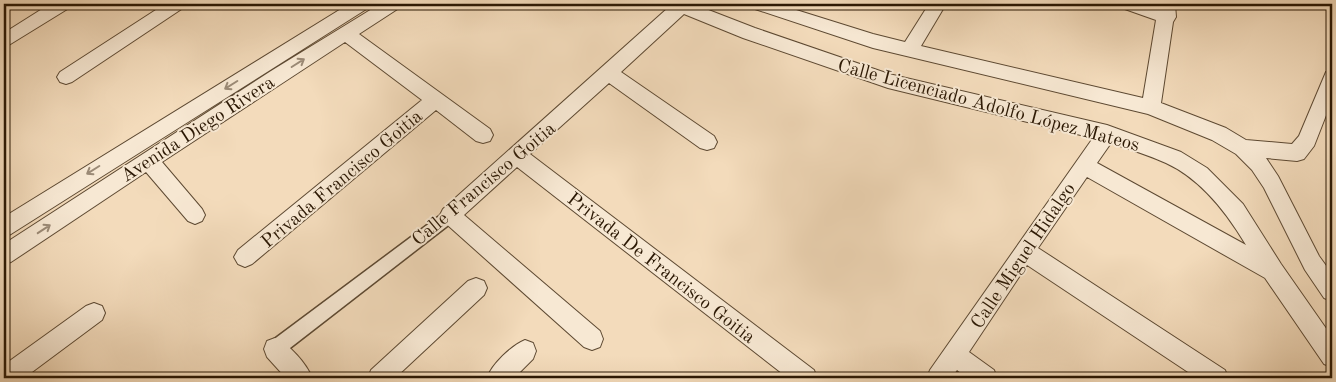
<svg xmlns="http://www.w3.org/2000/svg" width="1336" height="382" font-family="'Old Standard TT',serif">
<rect width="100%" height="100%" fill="#f3dbbb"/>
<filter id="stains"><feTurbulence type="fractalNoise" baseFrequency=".004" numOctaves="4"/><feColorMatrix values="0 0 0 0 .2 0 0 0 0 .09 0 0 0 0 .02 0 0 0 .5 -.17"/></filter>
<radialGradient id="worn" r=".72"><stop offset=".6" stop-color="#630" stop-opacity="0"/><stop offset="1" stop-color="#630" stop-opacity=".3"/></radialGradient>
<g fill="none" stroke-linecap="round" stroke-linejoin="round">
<defs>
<path id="pedestrian" d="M 450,208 L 455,210 L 458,215 L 455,220 L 281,355 L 275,357 L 269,355 L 267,349 L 269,343 Z"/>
<path id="minor" d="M 50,4 L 72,4 L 69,8 L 4,48 L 4,33 Z
M 165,4 L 186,4 L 183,8 L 72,82 L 66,84 L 60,82 L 57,77 L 60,72 Z
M 349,4 L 371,4 L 368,8 L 11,234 L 4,237 L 4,217 Z
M 380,4 L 402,4 L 399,8 L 359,34 L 490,129 L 493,135 L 490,141 L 483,143 L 476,141 L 436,110 L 252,264 L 245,267 L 238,264 L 234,257 L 238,250 L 422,100 L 345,42 L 162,162 L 202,209 L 205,215 L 202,221 L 195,224 L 188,221 L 146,172 L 11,262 L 4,264 L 4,244 L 271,71 Z
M 668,4 L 693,4 L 755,28 L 889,74 L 1107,125 L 1181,152 L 1207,168 L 1243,204 L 1281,264 L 1332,337 L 1332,367 L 1324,364 L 1265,278 L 1087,177 L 1038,248 L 1225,370 L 1228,378 L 1197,378 L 1027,265 L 969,352 L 994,370 L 997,378 L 967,378 L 957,370 L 951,378 L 927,378 L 930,370 L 1093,138 L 888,88 L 743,38 L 684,14 L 621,72 L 714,136 L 717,142 L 714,148 L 707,150 L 700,148 L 609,83 L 530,154 L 814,370 L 817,378 L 788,378 L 517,167 L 464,215 L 600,331 L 603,339 L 600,347 L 592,350 L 584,347 L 443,221 L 440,215 L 443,209 L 669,7 ZM 1111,143 C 1129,149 1148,155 1166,163 C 1201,179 1227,213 1246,245 L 1097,163 Z
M 749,4 L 777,4 L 873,34 L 905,42 L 929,4 L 946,4 L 921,46 L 1143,98 L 1156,20 L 1122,8 L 1119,4 L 1147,4 L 1158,7 L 1159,4 L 1175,4 L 1176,17 L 1173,22 L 1161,103 L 1226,128 L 1246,140 L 1292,144 L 1299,136 L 1326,72 L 1332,70 L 1332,100 L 1314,146 L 1304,159 L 1297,161 L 1266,158 L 1278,176 L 1319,256 L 1332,274 L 1332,301 L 1324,298 L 1305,270 L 1264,188 L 1252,170 L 1236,154 L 1212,140 L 1148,114 L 873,48 L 752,8 Z
M 476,278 L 484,281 L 487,288 L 484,295 L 395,378 L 368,378 L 371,370 L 468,281 Z
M 94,303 L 102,306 L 105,313 L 102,320 L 24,378 L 4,378 L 4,365 L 86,306 Z
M 275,338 C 289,344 307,364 312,378 L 286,378 L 267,357 L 264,349 L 267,341 Z
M 525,340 L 533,343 L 536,351 L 533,359 L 514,378 L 487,378 C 492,364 511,346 525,340 Z"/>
</defs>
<use href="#pedestrian" stroke="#5d4932" stroke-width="3"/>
<use href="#minor" stroke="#5d4932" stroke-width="2"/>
<use href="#pedestrian" fill="#f7e8d3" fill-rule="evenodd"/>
<use href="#minor" fill="#f7e8d3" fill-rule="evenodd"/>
</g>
<defs><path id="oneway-shaft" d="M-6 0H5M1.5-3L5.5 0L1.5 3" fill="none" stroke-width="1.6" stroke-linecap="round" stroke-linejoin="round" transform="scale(1.25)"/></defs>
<g stroke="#9b8a76">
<use href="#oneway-shaft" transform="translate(298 63) rotate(-32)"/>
<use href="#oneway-shaft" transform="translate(231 85) rotate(148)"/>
<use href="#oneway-shaft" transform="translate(93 170) rotate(148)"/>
<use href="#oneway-shaft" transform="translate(44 229) rotate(-33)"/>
</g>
<g text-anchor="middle" stroke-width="4" stroke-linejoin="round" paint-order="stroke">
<g font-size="19" fill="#2b1804" stroke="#f7e8d3">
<text transform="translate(989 104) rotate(15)" y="7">Calle Licenciado Adolfo López Mateos</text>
<text transform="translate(197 128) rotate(-33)" y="7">Avenida Diego Rivera</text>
<text transform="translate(341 178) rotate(-40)" y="7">Privada Francisco Goitia</text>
<text transform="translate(483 183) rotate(-40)" y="7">Calle Francisco Goitia</text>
<text transform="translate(1022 255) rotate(-56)" y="7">Calle Miguel Hidalgo</text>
<text transform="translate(662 267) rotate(38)" y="7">Privada De Francisco Goitia</text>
</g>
</g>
<rect width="1336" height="382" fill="none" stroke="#f3dbbb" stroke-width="20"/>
<rect x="5" y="5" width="1326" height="372" fill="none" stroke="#2b1804" stroke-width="2.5"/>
<rect x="10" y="10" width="1316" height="362" fill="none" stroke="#2b1804"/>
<rect width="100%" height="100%" filter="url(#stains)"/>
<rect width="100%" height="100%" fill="url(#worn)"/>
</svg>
